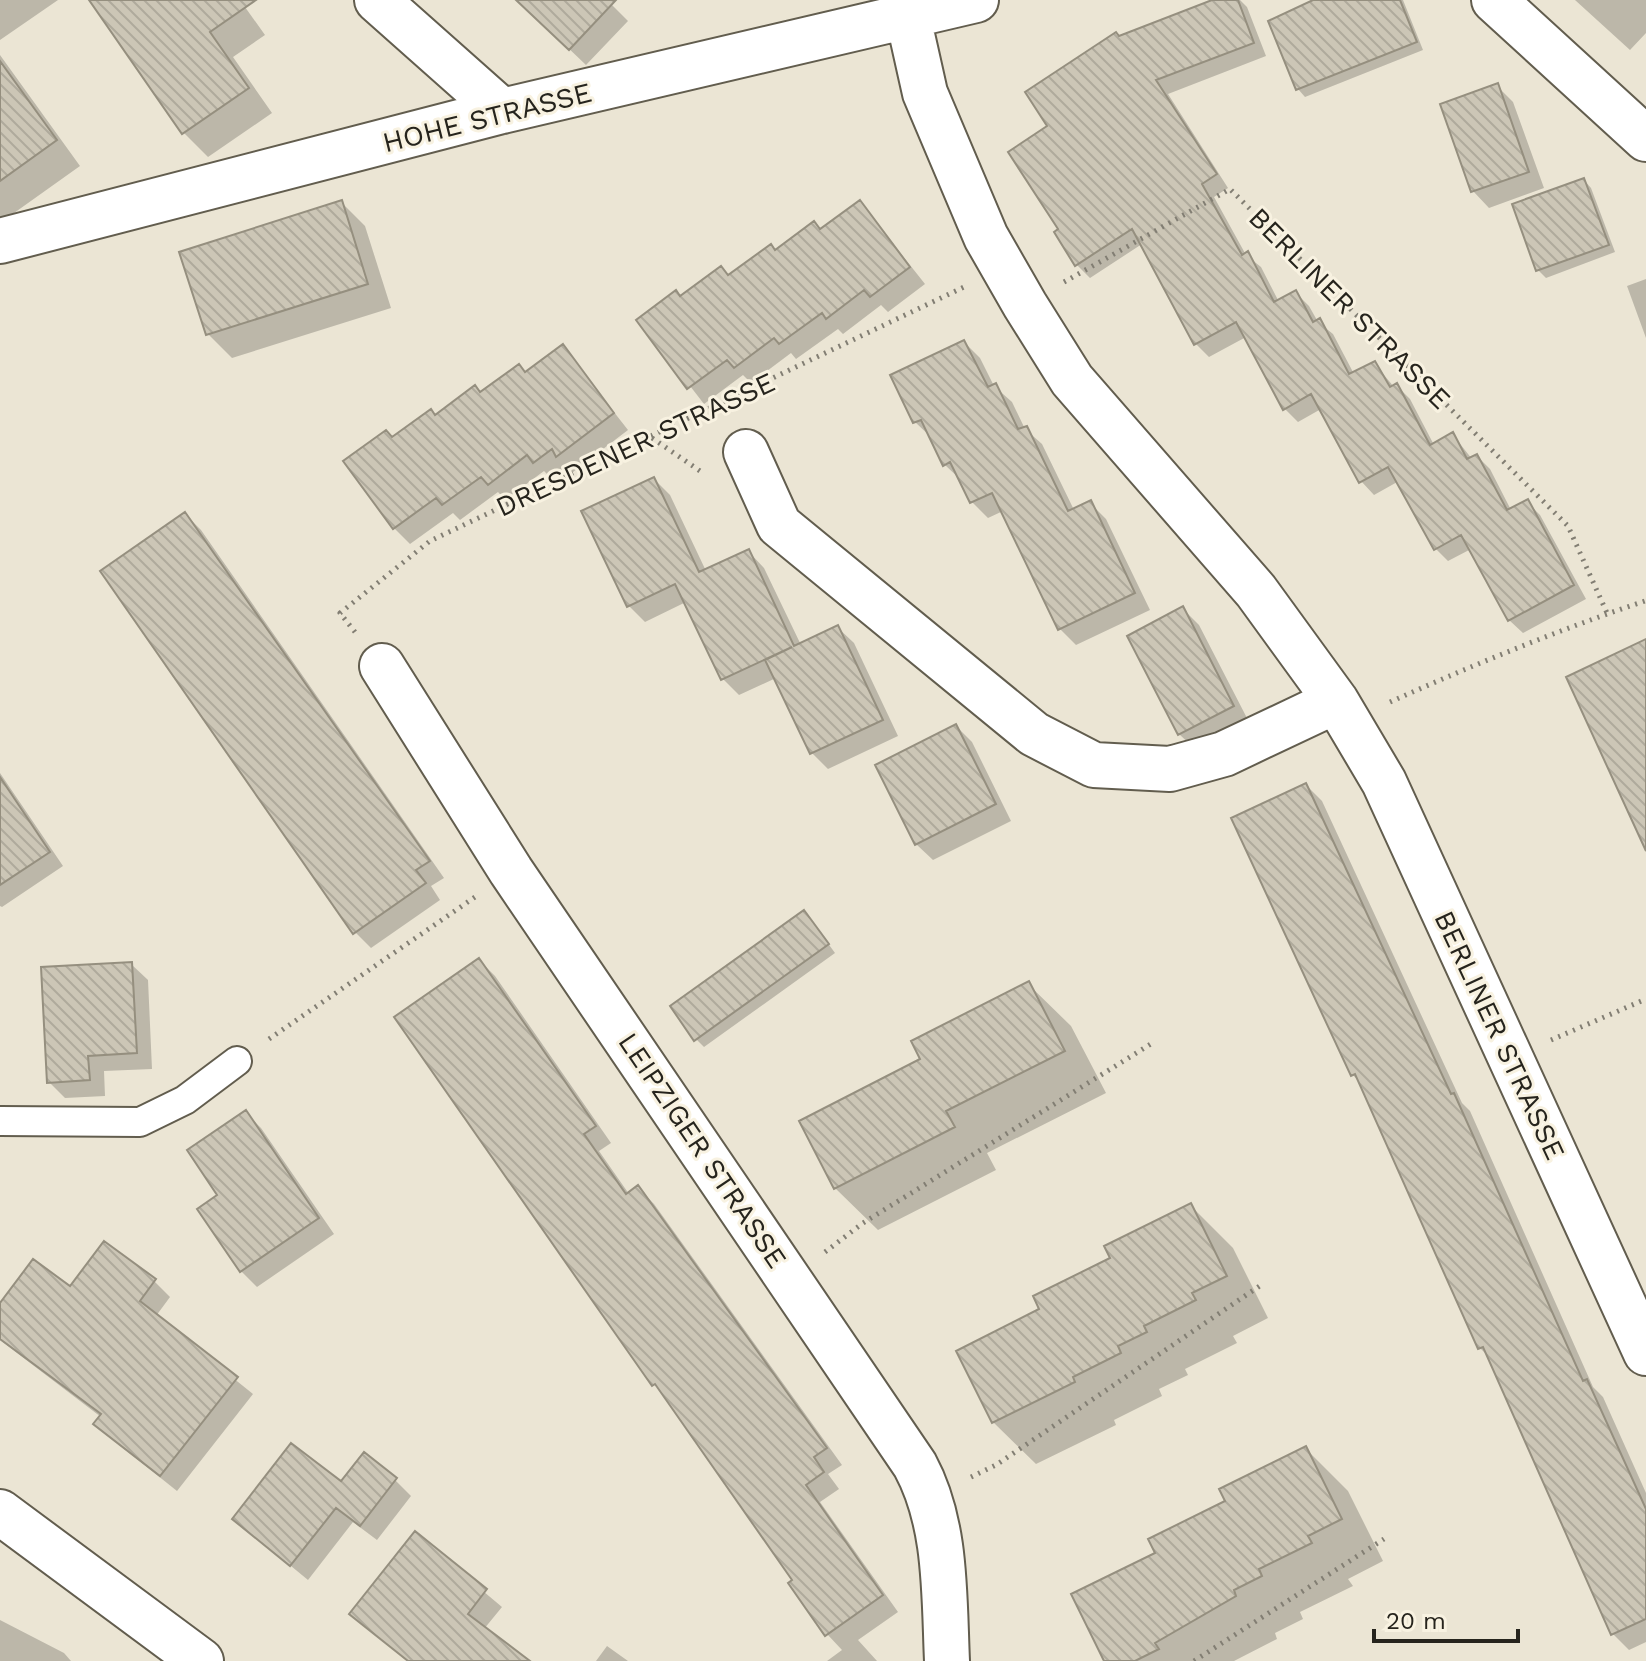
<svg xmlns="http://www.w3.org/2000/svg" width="1646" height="1661" font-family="'Work Sans',sans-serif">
<defs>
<pattern id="building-back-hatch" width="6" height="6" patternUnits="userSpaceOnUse" patternTransform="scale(2)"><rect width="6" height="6" fill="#ccc6b6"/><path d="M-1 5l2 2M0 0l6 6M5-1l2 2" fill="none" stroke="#afaa9c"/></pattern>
</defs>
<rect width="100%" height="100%" fill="#ebe5d4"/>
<path fill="#0003" d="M 0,0 L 58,0 L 0,40 Z
M 92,0 L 240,0 L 265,35 L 233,57 L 272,113 L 208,157 L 183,132 Z
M 518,0 L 607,0 L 628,21 L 586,65 Z
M 1217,0 L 1240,0 L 1247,7 L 1266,56 L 1168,94 L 1228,188 L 1214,197 L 1246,255 L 1261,267 L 1279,302 L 1296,293 L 1309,306 L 1318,322 L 1333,334 L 1354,374 L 1374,363 L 1394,387 L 1397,386 L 1410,399 L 1434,445 L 1453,435 L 1472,459 L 1477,456 L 1490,469 L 1511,510 L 1527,502 L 1540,515 L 1586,599 L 1523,633 L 1509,620 L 1471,549 L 1448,561 L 1435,548 L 1399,481 L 1374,495 L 1361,481 L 1321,409 L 1298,422 L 1285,409 L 1246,337 L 1209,357 L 1196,344 L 1142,244 L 1090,278 L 1077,265 L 1061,230 L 1050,127 L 1119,38 Z
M 1316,0 L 1403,0 L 1423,50 L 1305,97 L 1298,89 Z
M 1575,0 L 1646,0 L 1646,33 L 1630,50 Z
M 0,55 L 80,166 L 0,223 Z
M 1497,86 L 1513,102 L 1544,188 L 1489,208 L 1473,191 L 1442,105 Z
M 1584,180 L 1591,188 L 1615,252 L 1546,278 L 1538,270 Z
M 341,202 L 365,226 L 391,308 L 232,358 L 208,334 Z
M 860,202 L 925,284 L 888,312 L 881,305 L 843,334 L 838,329 L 796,359 L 791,353 L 751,383 L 743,375 L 704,404 L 639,320 L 821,231 Z
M 1646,279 L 1646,338 L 1627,286 Z
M 964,342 L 980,358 L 994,386 L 1012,402 L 1025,429 L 1042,444 L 1074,510 L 1090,503 L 1106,519 L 1150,610 L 1076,645 L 1060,629 L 1003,511 L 988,518 L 972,502 L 961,480 L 945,465 L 932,438 L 915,422 Z
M 563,347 L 628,430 L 573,472 L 567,466 L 551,478 L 544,471 L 505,500 L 498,492 L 460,520 L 453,513 L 410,544 L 394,528 L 393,439 L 526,374 Z
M 654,479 L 670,495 L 706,571 L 748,551 L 764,568 L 801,645 L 837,627 L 854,643 L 898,736 L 828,769 L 812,753 L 776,678 L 739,695 L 723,679 L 686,602 L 645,622 L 629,606 Z
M 185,514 L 201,530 L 444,878 L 431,886 L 440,900 L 371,948 L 355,932 Z
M 1183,609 L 1199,625 L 1249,722 L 1196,750 L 1179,734 Z
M 956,726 L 972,742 L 1011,821 L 933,860 L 916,844 Z
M 0,773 L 63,866 L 2,907 L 0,906 Z
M 1306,785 L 1322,801 L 1462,1103 L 1470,1111 L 1593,1387 L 1603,1397 L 1646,1493 L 1646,1642 L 1629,1650 L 1613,1634 L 1490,1358 L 1480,1348 L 1361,1084 L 1353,1075 Z
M 811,920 L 835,953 L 704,1047 L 696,1039 Z
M 479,960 L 495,976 L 611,1143 L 599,1151 L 629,1194 L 638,1188 L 654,1204 L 842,1465 L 828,1474 L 839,1489 L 820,1502 L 898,1612 L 858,1640 L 877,1661 L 827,1661 L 842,1650 L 827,1634 L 795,1581 Z
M 131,964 L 148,980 L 152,1069 L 104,1071 L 105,1096 L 65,1098 L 49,1082 Z
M 1028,984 L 1071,1026 L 1106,1093 L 987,1153 L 996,1170 L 878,1230 L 835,1188 L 923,1060 Z
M 245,1112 L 261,1128 L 334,1234 L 257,1287 L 241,1271 L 220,1195 Z
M 1190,1205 L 1233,1248 L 1268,1318 L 1233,1336 L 1237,1343 L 1185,1369 L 1188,1375 L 1159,1389 L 1162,1396 L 1114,1420 L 1116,1425 L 1036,1464 L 993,1422 L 1042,1310 Z
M 154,1281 L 170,1297 L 156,1316 L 253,1394 L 177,1491 L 112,1439 L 96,1423 L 101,1417 L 0,1340 L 0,1306 Z
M 1306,1449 L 1348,1491 L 1383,1561 L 1348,1579 L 1353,1586 L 1300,1612 L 1303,1619 L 1275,1633 L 1277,1639 L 1234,1661 L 1107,1661 L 1158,1554 Z
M 395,1480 L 411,1496 L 377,1540 L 353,1522 L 308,1580 L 234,1519 L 342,1484 Z
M 415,1534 L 502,1607 L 484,1629 L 527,1661 L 407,1661 L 352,1614 Z
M 0,1620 L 64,1653 L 71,1661 L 0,1661 Z
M 607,1646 L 628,1661 L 596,1661 Z"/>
<path fill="url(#building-back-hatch)" stroke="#958f7f" stroke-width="2" d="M 89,0 L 256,0 L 210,32 L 249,88 L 182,134 Z
M 516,0 L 616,0 L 569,50 Z
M 1212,0 L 1238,0 L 1254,43 L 1156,80 L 1217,174 L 1202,184 L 1242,255 L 1248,251 L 1274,302 L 1296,290 L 1313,322 L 1320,318 L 1349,374 L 1375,361 L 1390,387 L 1397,383 L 1430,445 L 1453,432 L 1467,459 L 1477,454 L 1507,510 L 1528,499 L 1574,585 L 1508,621 L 1461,535 L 1434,550 L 1388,467 L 1359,483 L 1311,394 L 1283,410 L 1236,322 L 1194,345 L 1132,229 L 1075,266 L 1054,232 L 1058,229 L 1008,152 L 1047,126 L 1025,92 L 1116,32 L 1119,36 Z
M 1313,0 L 1400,0 L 1417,42 L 1296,90 L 1268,21 Z
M 0,61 L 57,140 L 0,181 Z
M 1498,83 L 1529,172 L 1471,192 L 1440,104 Z
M 1584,178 L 1609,245 L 1536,271 L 1512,204 Z
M 342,200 L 368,284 L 206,335 L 179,252 Z
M 860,200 L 910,267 L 870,297 L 864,290 L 826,319 L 822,313 L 779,344 L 774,338 L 734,368 L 727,360 L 687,389 L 636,320 L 676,290 L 680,296 L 721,266 L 728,275 L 771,244 L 775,250 L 814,221 L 820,229 Z
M 964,340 L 988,387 L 996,383 L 1018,429 L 1027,426 L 1068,511 L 1091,500 L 1135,593 L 1058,630 L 992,493 L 970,503 L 950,462 L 943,466 L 921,420 L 913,423 L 890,375 Z
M 563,344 L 614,413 L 556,457 L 552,449 L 533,463 L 527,455 L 488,485 L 481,477 L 442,505 L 436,498 L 393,529 L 343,461 L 386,430 L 392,437 L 431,409 L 435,415 L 475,385 L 480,392 L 519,364 L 525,372 Z
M 654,477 L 699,572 L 749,549 L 794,646 L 838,625 L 883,720 L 810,754 L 765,660 L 792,647 L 721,680 L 675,584 L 627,607 L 581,511 Z
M 185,512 L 430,861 L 416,870 L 426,883 L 353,934 L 100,571 Z
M 1183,606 L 1234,706 L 1178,735 L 1127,636 Z
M 1646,639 L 1646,851 L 1566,677 Z
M 956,724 L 996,804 L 915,845 L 875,765 Z
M 0,777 L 50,852 L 0,885 Z
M 1306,783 L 1451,1094 L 1454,1093 L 1583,1381 L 1587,1379 L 1646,1509 L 1646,1619 L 1611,1635 L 1483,1347 L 1478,1349 L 1355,1074 L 1351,1076 L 1231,818 Z
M 804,910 L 829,944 L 694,1041 L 670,1006 Z
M 479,958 L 596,1126 L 584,1134 L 626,1194 L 638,1185 L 827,1448 L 814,1457 L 824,1472 L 806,1485 L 883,1595 L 825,1636 L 788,1583 L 792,1580 L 655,1384 L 652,1386 L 394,1017 Z
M 132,962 L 137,1053 L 88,1056 L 90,1080 L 47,1083 L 41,967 Z
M 1029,981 L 1065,1051 L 946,1111 L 955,1127 L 834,1189 L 799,1121 L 920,1059 L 911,1041 Z
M 246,1110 L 319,1218 L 240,1272 L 197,1209 L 217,1195 L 187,1150 Z
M 1191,1203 L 1227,1276 L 1192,1293 L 1196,1300 L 1144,1326 L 1147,1332 L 1118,1346 L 1121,1353 L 1073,1377 L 1075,1382 L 992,1423 L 956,1351 L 1039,1309 L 1033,1296 L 1110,1258 L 1104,1246 Z
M 104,1241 L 156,1279 L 140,1301 L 238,1377 L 160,1476 L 93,1424 L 101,1414 L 0,1339 L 0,1303 L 33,1259 L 70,1286 Z
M 291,1443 L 341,1481 L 364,1452 L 397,1478 L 360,1526 L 336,1508 L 290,1566 L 232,1519 Z
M 1306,1446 L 1342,1519 L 1308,1536 L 1312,1543 L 1259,1569 L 1262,1576 L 1234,1590 L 1236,1596 L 1155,1643 L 1159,1649 L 1135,1661 L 1104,1661 L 1071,1594 L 1155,1553 L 1148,1539 L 1225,1501 L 1219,1489 Z
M 415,1531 L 487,1589 L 468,1614 L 530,1661 L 408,1661 L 349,1614 Z"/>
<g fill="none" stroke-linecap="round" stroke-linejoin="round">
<defs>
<path id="lane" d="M 0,1121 L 140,1122 L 185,1100 L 237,1061"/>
<path id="street" d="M 377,0 L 502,111
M 1494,0 L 1646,139
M 908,17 L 925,93 L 986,237 L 1025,305 L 1072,380 L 1256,591 L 1336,701 L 1384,782 L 1646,1353
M 0,241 L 502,111 L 976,0
M 746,452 L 779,525 L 1034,734 L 1094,765 L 1170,769 L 1224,754 L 1336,701
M 382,666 L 511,871 L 915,1465 C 947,1524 944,1595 947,1661
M 0,1512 L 201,1661"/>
</defs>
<use href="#lane" stroke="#625d4e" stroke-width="32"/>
<use href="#street" stroke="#625d4e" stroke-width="48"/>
<path stroke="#827e73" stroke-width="5" stroke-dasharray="2 6" stroke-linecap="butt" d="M 1064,282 L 1230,189 L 1568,526 L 1607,613
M 652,438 L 703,473
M 355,632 L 340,613 L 430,541 L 964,287
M 1390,702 C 1473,665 1558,630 1645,601 L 1646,604
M 269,1039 L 475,897
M 1551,1040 L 1646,999
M 825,1252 L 863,1223 L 1154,1042
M 971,1477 L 996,1465 L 1264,1283
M 1194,1661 L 1384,1539"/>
<use href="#lane" stroke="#fff" stroke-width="28"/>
<use href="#street" stroke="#fff" stroke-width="44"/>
</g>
<g text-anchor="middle" stroke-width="6" stroke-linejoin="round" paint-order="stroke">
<g font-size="28" fill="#26241d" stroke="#f8f2e1">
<text transform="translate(487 117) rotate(-14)" y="10">HOHE STRASSE</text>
<text transform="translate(1350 308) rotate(45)" y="10">BERLINER STRASSE</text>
<text transform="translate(635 444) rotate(-25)" y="10">DRESDENER STRASSE</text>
<text transform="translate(1500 1035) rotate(65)" y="10">BERLINER STRASSE</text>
<text transform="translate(703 1150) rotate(56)" y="10">LEIPZIGER STRASSE</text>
</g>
</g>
<path d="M1374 1629v12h144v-12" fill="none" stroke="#26241d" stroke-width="4"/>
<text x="1386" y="1629" font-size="24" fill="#26241d" stroke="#f8f2e1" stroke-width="6" paint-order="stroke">20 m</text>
</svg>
